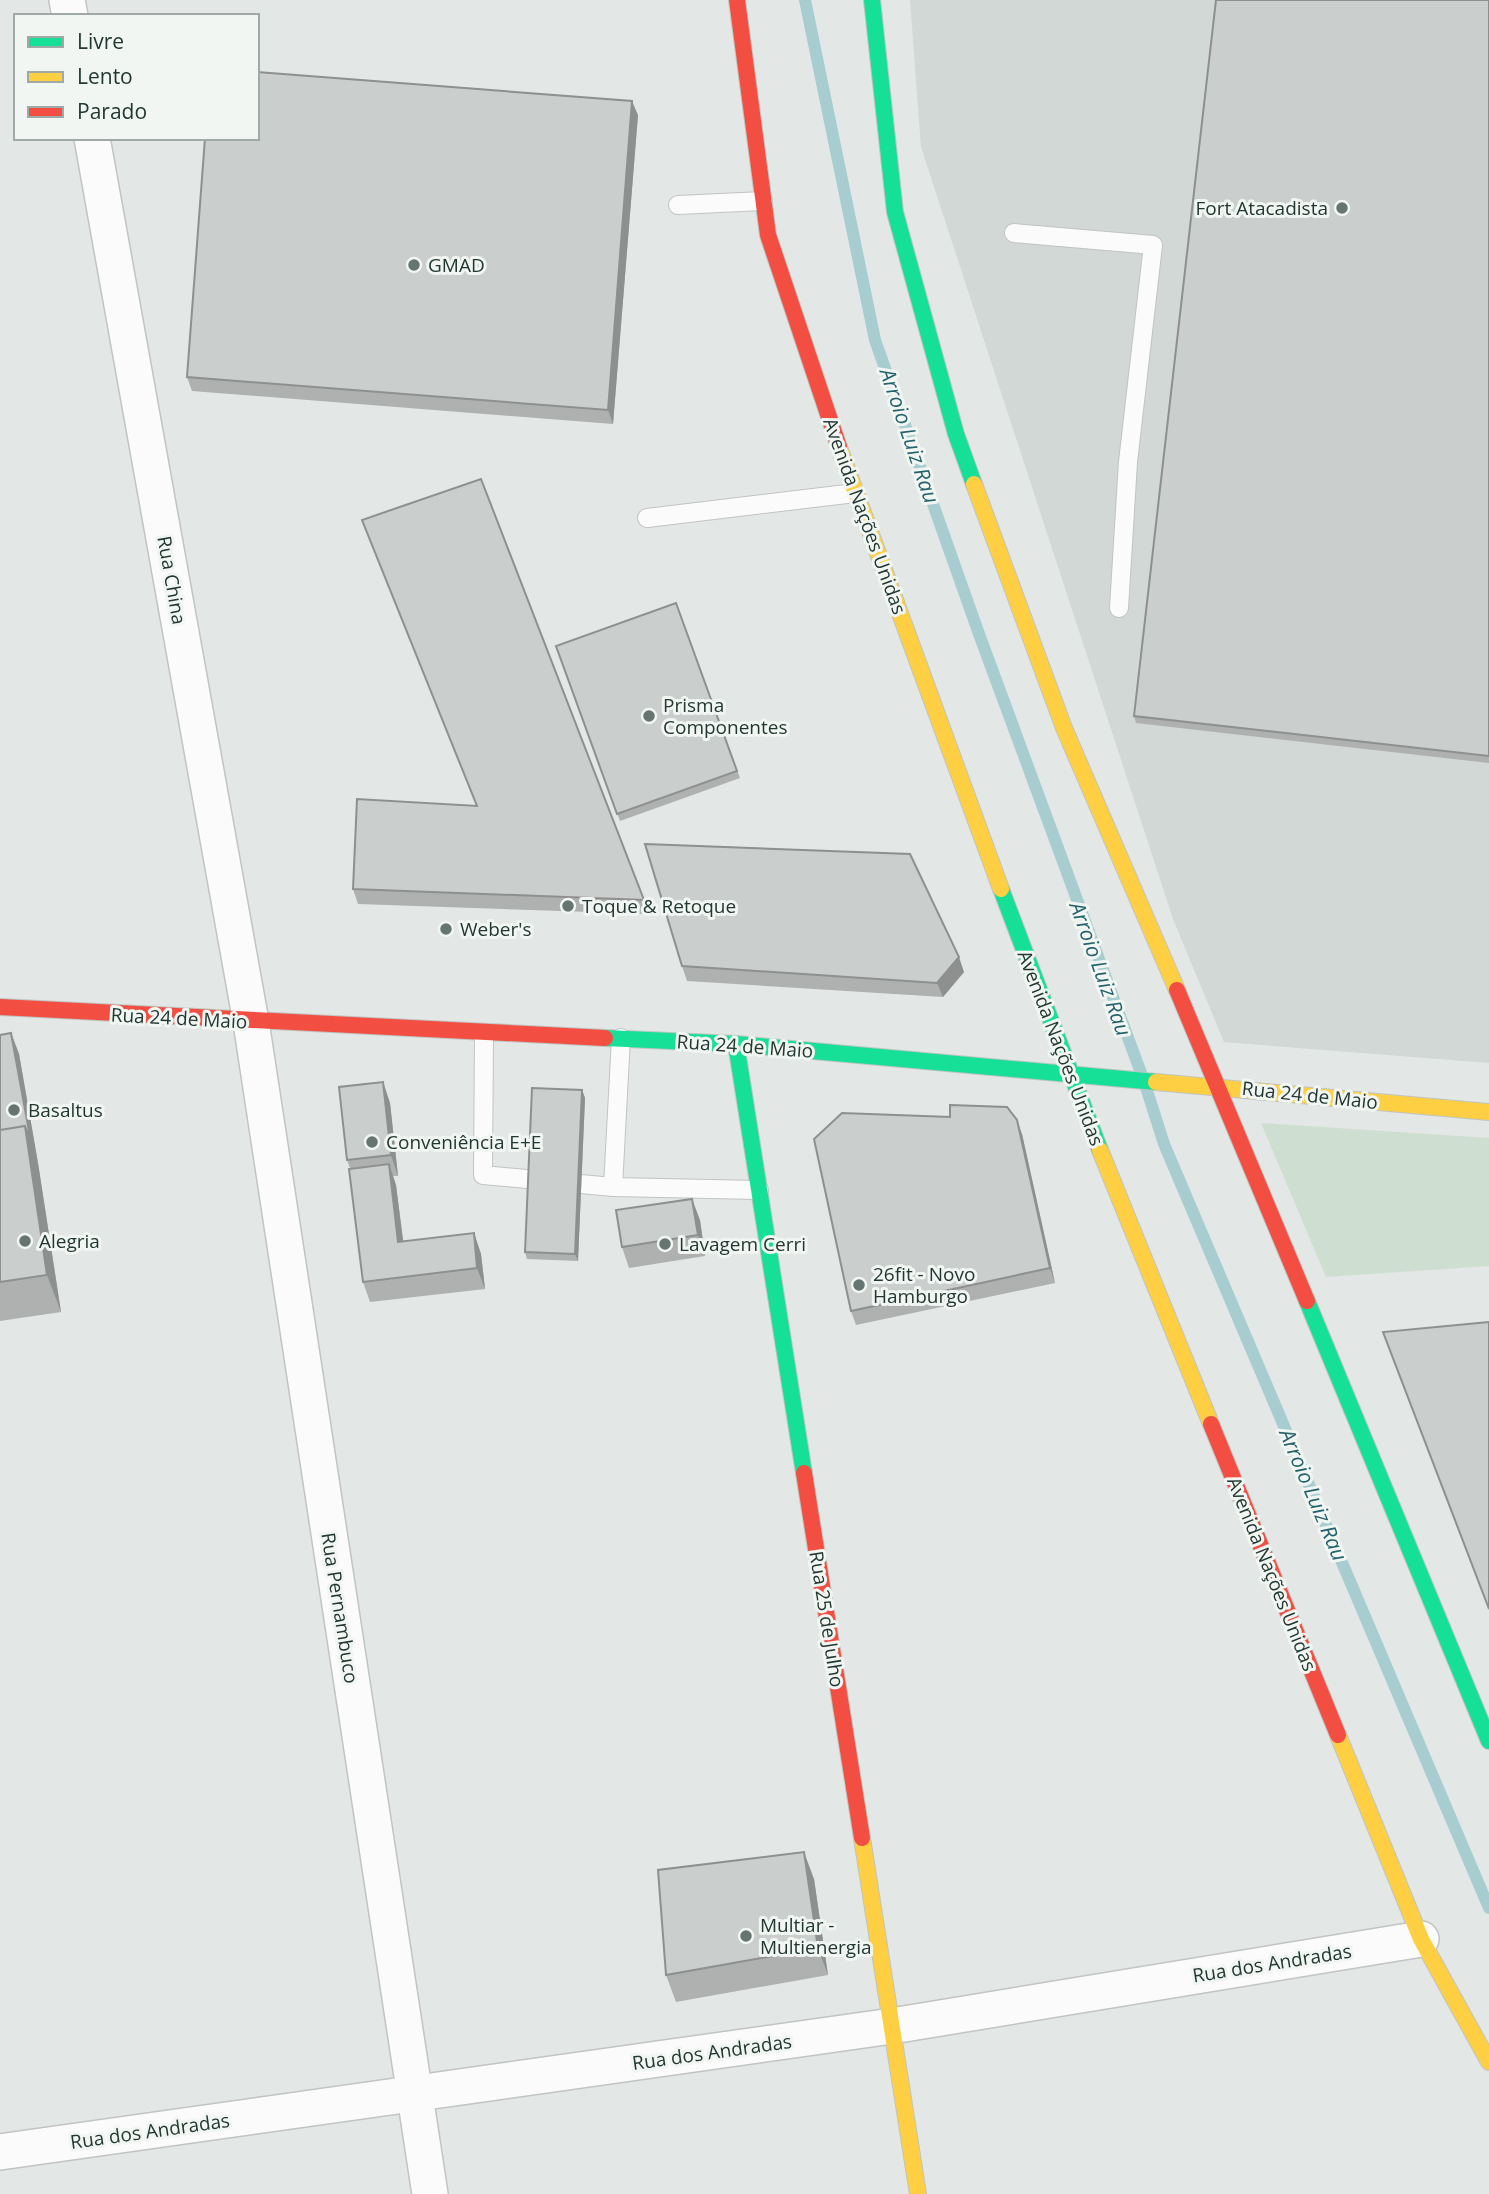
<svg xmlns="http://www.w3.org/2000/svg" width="1489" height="2194" font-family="'Open Sans',sans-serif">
<rect width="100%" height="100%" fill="#e3e7e5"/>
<path fill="#d1d8d5" d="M 910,0 L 1489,0 L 1489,1063 L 1224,1042 L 1173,919 L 921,147 Z"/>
<path fill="#cedfd2" d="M 1261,1123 L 1489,1138 L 1489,1266 L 1326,1277 Z"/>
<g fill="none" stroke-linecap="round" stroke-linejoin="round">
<path stroke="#a8cdd1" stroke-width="12" d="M 805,0 L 875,340 L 979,634 L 1144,1081 L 1164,1144 L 1489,1908"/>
<defs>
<path id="lane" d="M 678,205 L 763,201
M 1014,233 L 1153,245 L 1128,462 L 1119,608
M 647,518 L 855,493
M 484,1033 L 483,1175 L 613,1187 L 759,1190
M 613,1187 L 621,1038"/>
<path id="street" d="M 67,0 L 70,16
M 92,138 L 251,1022 L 430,2194
M 0,2152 L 892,2026 L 1421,1939"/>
<path id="fast" d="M 872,0 L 895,212 L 956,434 L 974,484
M 1001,889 L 1100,1150
M 605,1038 L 736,1044 L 1156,1082
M 736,1044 L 804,1473
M 1307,1301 L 1489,1741"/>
<path id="slow" d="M 839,447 L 1001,889
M 974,484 L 1064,728 L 1177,990
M 1156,1082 L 1489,1112
M 1100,1150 L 1211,1424
M 1338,1735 L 1421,1939 L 1489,2062
M 862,1838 L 918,2194"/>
<path id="jam" d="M 737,0 L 768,235 L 839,447
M 1177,990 L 1307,1301
M 0,1007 L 605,1038
M 1211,1424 L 1338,1735
M 804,1473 L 862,1838"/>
</defs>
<use href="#lane" stroke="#c0c4c2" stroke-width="20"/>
<use href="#street" stroke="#c0c4c2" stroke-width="38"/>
<use href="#fast" stroke="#bfc5c2" stroke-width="18"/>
<use href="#slow" stroke="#bfc5c2" stroke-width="18"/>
<use href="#jam" stroke="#bfc5c2" stroke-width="18"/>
<use href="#lane" stroke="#fbfbfb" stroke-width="18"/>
<use href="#street" stroke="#fbfbfb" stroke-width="35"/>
<use href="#fast" stroke="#16e098" stroke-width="16"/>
<use href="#slow" stroke="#ffcf43" stroke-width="16"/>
<use href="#jam" stroke="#f24e42" stroke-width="16"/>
</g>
<path fill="#aeb1af" d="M 1489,0 L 1489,763 L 1136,723 L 1134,716 Z
M 638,115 L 613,424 L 192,391 L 187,377 Z
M 481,479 L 649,914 L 358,904 L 353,889 L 476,806 Z
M 676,603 L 740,778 L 620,821 L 556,646 Z
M 682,966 L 964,972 L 943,997 L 687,981 Z
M 11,1033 L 19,1054 L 38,1163 L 61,1312 L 0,1321 L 0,1035 Z
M 383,1082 L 390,1103 L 398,1176 L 393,1176 L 396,1185 L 403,1242 L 474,1233 L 481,1254 L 485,1289 L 370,1302 L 363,1282 L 350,1168 L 347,1160 Z
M 582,1090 L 585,1098 L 578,1261 L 527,1259 L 525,1252 Z
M 950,1117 L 1022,1134 L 1055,1283 L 856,1325 L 851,1311 Z
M 700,1220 L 705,1256 L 629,1268 L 622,1247 Z
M 814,1879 L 828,1975 L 676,2002 L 666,1975 Z"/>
<path fill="#8d908f" d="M 632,101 L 638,115 L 613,424 L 608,410 Z
M 959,957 L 964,972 L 943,997 L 937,983 Z
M 11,1033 L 19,1054 L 38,1163 L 61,1312 L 47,1275 Z
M 383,1082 L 390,1103 L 398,1176 L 391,1155 Z
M 582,1090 L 585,1098 L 578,1261 L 575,1254 Z
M 1017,1120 L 1022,1134 L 1055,1283 L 1050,1268 Z
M 389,1164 L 396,1185 L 406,1263 L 398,1242 Z
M 692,1199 L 700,1220 L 705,1256 L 698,1235 Z
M 474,1233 L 481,1254 L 485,1289 L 477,1268 Z
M 804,1852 L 814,1879 L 828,1975 L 818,1948 Z"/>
<path fill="#cacecc" stroke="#8d908f" stroke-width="2" d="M 1216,0 L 1489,0 L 1489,756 L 1134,716 Z
M 257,72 L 632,101 L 608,410 L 187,377 L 205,138 L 257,138 Z
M 481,479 L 644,900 L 353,889 L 357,799 L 477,806 L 362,520 Z
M 676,603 L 737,771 L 617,814 L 556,646 Z
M 645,844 L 910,854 L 959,957 L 937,983 L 682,966 Z
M 11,1033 L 31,1142 L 25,1126 L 0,1130 L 0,1035 Z
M 383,1082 L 391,1155 L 347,1160 L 339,1087 Z
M 532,1088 L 582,1090 L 575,1254 L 525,1252 Z
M 950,1105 L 1007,1107 L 1017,1120 L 1050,1268 L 851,1311 L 814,1139 L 842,1113 L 950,1117 Z
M 25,1126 L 47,1275 L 0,1282 L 0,1130 Z
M 389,1164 L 398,1242 L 474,1233 L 477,1268 L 363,1282 L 349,1169 Z
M 692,1199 L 698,1235 L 622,1247 L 616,1210 Z
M 1489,1322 L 1489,1609 L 1383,1332 Z
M 804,1852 L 818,1948 L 666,1975 L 658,1870 Z"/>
<g fill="#667571" stroke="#f1f6f3" stroke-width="2.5">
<circle cx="1342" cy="208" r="7"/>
<circle cx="414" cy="265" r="7"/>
<circle cx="649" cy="716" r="7"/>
<circle cx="568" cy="906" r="7"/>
<circle cx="446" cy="929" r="7"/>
<circle cx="14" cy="1110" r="7"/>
<circle cx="372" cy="1142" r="7"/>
<circle cx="25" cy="1241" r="7"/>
<circle cx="665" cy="1244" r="7"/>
<circle cx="859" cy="1285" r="7"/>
<circle cx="746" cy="1936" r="7"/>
</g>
<g text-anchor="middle" stroke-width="6" stroke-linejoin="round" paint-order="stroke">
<g font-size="19" fill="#233832" stroke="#f1f6f3" text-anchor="start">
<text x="1328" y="215" text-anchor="end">Fort Atacadista</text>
<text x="428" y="272">GMAD</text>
<text x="663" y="712">Prisma<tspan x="663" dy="22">Componentes</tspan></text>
<text x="582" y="913">Toque &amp; Retoque</text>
<text x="460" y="936">Weber's</text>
<text x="28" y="1117">Basaltus</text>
<text x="386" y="1149">Conveniência E+E</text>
<text x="39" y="1248">Alegria</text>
<text x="679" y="1251">Lavagem Cerri</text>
<text x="873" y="1281">26fit - Novo<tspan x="873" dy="22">Hamburgo</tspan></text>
<text x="760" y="1932">Multiar -<tspan x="760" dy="22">Multienergia</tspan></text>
</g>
<g font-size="19" fill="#233832" stroke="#f1f6f3">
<text transform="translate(865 516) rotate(70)" y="7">Avenida Nações Unidas</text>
<text transform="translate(172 580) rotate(80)" y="7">Rua China</text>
<text transform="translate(179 1018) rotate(3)" y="7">Rua 24 de Maio</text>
<text transform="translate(745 1046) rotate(4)" y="7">Rua 24 de Maio</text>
<text transform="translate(1061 1048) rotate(69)" y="7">Avenida Nações Unidas</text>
<text transform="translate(1310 1095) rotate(6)" y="7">Rua 24 de Maio</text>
<text transform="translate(1272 1574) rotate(68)" y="7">Avenida Nações Unidas</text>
<text transform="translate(340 1608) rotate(81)" y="7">Rua Pernambuco</text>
<text transform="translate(827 1619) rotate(81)" y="7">Rua 25 de Julho</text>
<text transform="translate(1272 1963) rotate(-9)" y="7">Rua dos Andradas</text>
<text transform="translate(712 2052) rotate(-8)" y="7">Rua dos Andradas</text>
<text transform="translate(150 2131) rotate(-8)" y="7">Rua dos Andradas</text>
</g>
<g font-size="21" font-style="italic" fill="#25636c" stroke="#f1f6f3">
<text transform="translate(909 436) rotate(71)" y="7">Arroio Luiz Rau</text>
<text transform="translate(1100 969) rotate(70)" y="7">Arroio Luiz Rau</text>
<text transform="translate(1313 1495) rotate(67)" y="7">Arroio Luiz Rau</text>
</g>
</g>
<rect x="14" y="14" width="245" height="126" fill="#f1f6f3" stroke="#9faaa6" stroke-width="2"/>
<rect x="28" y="37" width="35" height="10" fill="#16e098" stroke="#9faaa6" stroke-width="2"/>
<text x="77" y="49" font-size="21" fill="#233832">Livre</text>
<rect x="28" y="72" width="35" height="10" fill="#ffcf43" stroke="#9faaa6" stroke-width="2"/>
<text x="77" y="84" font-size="21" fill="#233832">Lento</text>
<rect x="28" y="107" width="35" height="10" fill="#f24e42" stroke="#9faaa6" stroke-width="2"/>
<text x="77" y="119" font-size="21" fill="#233832">Parado</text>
</svg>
